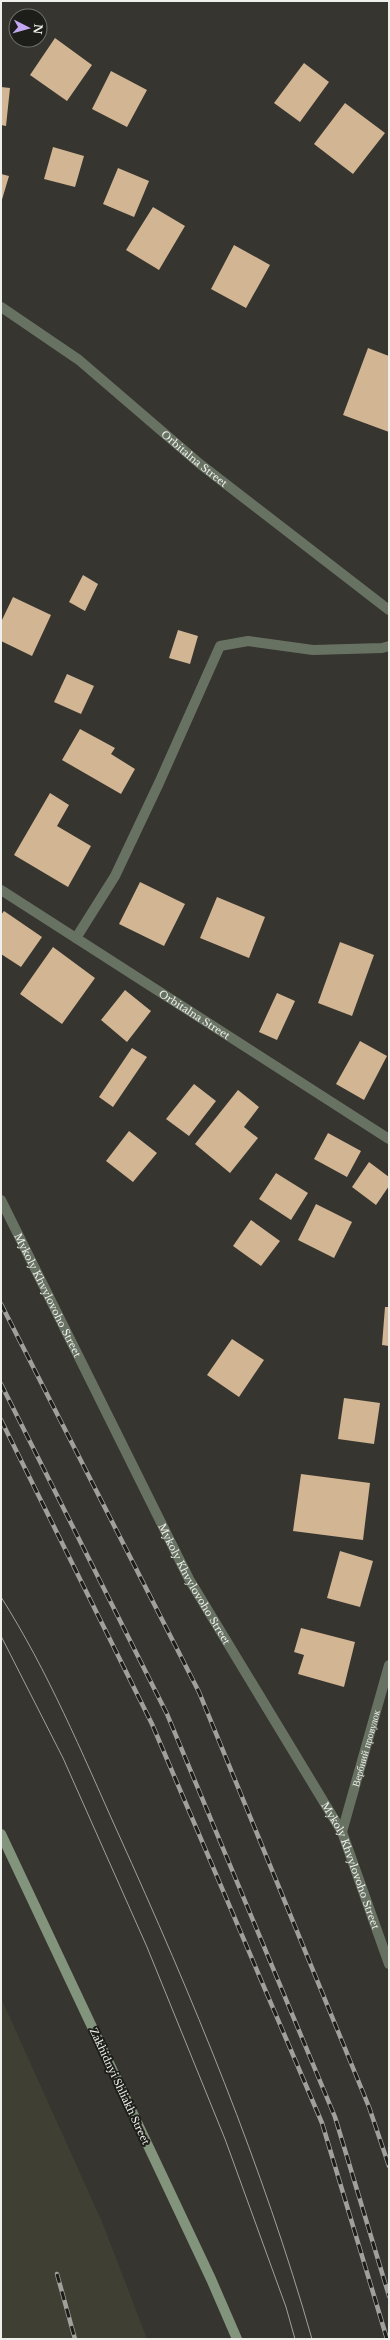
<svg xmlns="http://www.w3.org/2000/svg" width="390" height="2340" font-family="'Libre Baskerville',serif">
<rect width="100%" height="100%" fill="#36352f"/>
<path fill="#403f33" d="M 1,1998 L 102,2222 L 147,2339 L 1,2339 Z"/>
<path fill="#d2b593" d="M 55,38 L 92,65 L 67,101 L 30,75 Z
M 304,63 L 329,82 L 300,122 L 274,103 Z
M 111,71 L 147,90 L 127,127 L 92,109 Z
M 1,87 L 10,88 L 6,126 L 1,125 Z
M 345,103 L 385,133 L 353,174 L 314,144 Z
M 53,147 L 84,156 L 75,187 L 44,179 Z
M 118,168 L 149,181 L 134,217 L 103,204 Z
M 1,174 L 9,176 L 1,203 Z
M 153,207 L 185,226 L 159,270 L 126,250 Z
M 234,245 L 270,265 L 246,308 L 211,289 Z
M 368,348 L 389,356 L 389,432 L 343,415 Z
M 83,575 L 98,584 L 85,611 L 69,602 Z
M 13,597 L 51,615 L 32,656 L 1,641 L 1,622 Z
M 178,630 L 198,636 L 190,664 L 169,658 Z
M 67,674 L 94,686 L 81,714 L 54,702 Z
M 80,729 L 115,748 L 111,754 L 135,769 L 121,794 L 62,760 Z
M 50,793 L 69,805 L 57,826 L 91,846 L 68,887 L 14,855 Z
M 140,882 L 185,904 L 164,946 L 119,924 Z
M 217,897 L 265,917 L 249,958 L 200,938 Z
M 4,911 L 42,937 L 21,967 L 1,954 L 1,915 Z
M 340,942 L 374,955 L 352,1016 L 318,1003 Z
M 53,947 L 95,978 L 62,1024 L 20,994 Z
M 125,990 L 151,1011 L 127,1042 L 101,1020 Z
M 277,993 L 295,1001 L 277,1040 L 259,1032 Z
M 360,1041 L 387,1056 L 364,1100 L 336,1084 Z
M 132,1048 L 147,1057 L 113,1107 L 99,1097 Z
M 194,1084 L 216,1101 L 189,1136 L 166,1119 Z
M 238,1090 L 259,1107 L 244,1127 L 258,1138 L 230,1173 L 195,1144 Z
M 129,1131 L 157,1153 L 133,1182 L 106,1161 Z
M 328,1133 L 361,1151 L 347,1177 L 314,1159 Z
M 369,1162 L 389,1177 L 389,1186 L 376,1205 L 352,1187 Z
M 276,1173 L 308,1193 L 291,1220 L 259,1199 Z
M 316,1204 L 352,1222 L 334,1258 L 298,1240 Z
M 251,1220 L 280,1241 L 261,1266 L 233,1246 Z
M 385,1307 L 389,1307 L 389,1346 L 382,1345 Z
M 232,1339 L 264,1360 L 239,1397 L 207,1375 Z
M 344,1398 L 380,1403 L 374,1444 L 338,1439 Z
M 301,1474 L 370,1483 L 363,1540 L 293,1531 Z
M 340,1551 L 373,1561 L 360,1607 L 327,1598 Z
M 301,1628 L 355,1642 L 344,1687 L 298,1674 L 304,1655 L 294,1652 Z"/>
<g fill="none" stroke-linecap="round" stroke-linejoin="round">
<g stroke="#687263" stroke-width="10">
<path d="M 76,938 L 115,876 L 159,783 L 220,646 L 248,641 L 313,650 L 382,648 L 389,646"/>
<path id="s1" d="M 342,1832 L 389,1665"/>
</g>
<g stroke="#687263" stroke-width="10">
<path id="s2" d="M 1,307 L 79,360 L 200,464 L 389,610"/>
<path id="s3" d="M 1,890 L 389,1139"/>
<path id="s4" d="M 1,1200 L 189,1579 L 342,1832 L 389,1964"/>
</g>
<path stroke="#83947c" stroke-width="10" d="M 1,1834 L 211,2279 L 237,2339"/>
<path stroke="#a1a09c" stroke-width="1" d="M 1,1597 C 48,1671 82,1753 118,1833 C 192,1996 263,2167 312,2339
M 1,1636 L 63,1758 L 147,1947 L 225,2139 L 286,2307 L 295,2339"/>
<defs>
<path id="rail" d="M 1,1304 L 199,1692 L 369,2107 L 389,2166
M 1,1384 L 167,1714 L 335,2117 L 389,2296
M 1,1420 L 152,1724 L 322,2123 L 387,2339
M 57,2274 L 75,2339"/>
</defs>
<use href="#rail" stroke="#a1a09c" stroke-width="4.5"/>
<use href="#rail" stroke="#1d1d1a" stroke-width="3" stroke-dasharray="9" stroke-linecap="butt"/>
</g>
<g text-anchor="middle" stroke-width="4" stroke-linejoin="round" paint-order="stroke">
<g font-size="10" fill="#efefeb" stroke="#1d1d1a">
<text dy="4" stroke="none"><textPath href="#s2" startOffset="246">Orbitalna Street</textPath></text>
<text dy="4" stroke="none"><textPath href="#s3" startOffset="230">Orbitalna Street</textPath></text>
<text dy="4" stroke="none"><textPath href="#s4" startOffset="106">Mykoly Khvylovoho Street</textPath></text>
<text dy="4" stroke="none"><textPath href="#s4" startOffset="430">Mykoly Khvylovoho Street</textPath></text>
<text dy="4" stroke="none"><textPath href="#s1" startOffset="87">Вербний провулок</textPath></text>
<text dy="4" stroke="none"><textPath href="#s4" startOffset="753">Mykoly Khvylovoho Street</textPath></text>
<text transform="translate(120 2086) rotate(65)" y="4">Zakhidnyi Shliakh Street</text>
</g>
</g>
<rect width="390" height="2340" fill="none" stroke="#efefeb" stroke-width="4"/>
<g transform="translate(28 28) rotate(96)"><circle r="19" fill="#1d1d1a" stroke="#71716e"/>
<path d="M0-3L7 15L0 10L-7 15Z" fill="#c3a7f2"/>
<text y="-6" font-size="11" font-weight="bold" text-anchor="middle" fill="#efefeb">N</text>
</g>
</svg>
